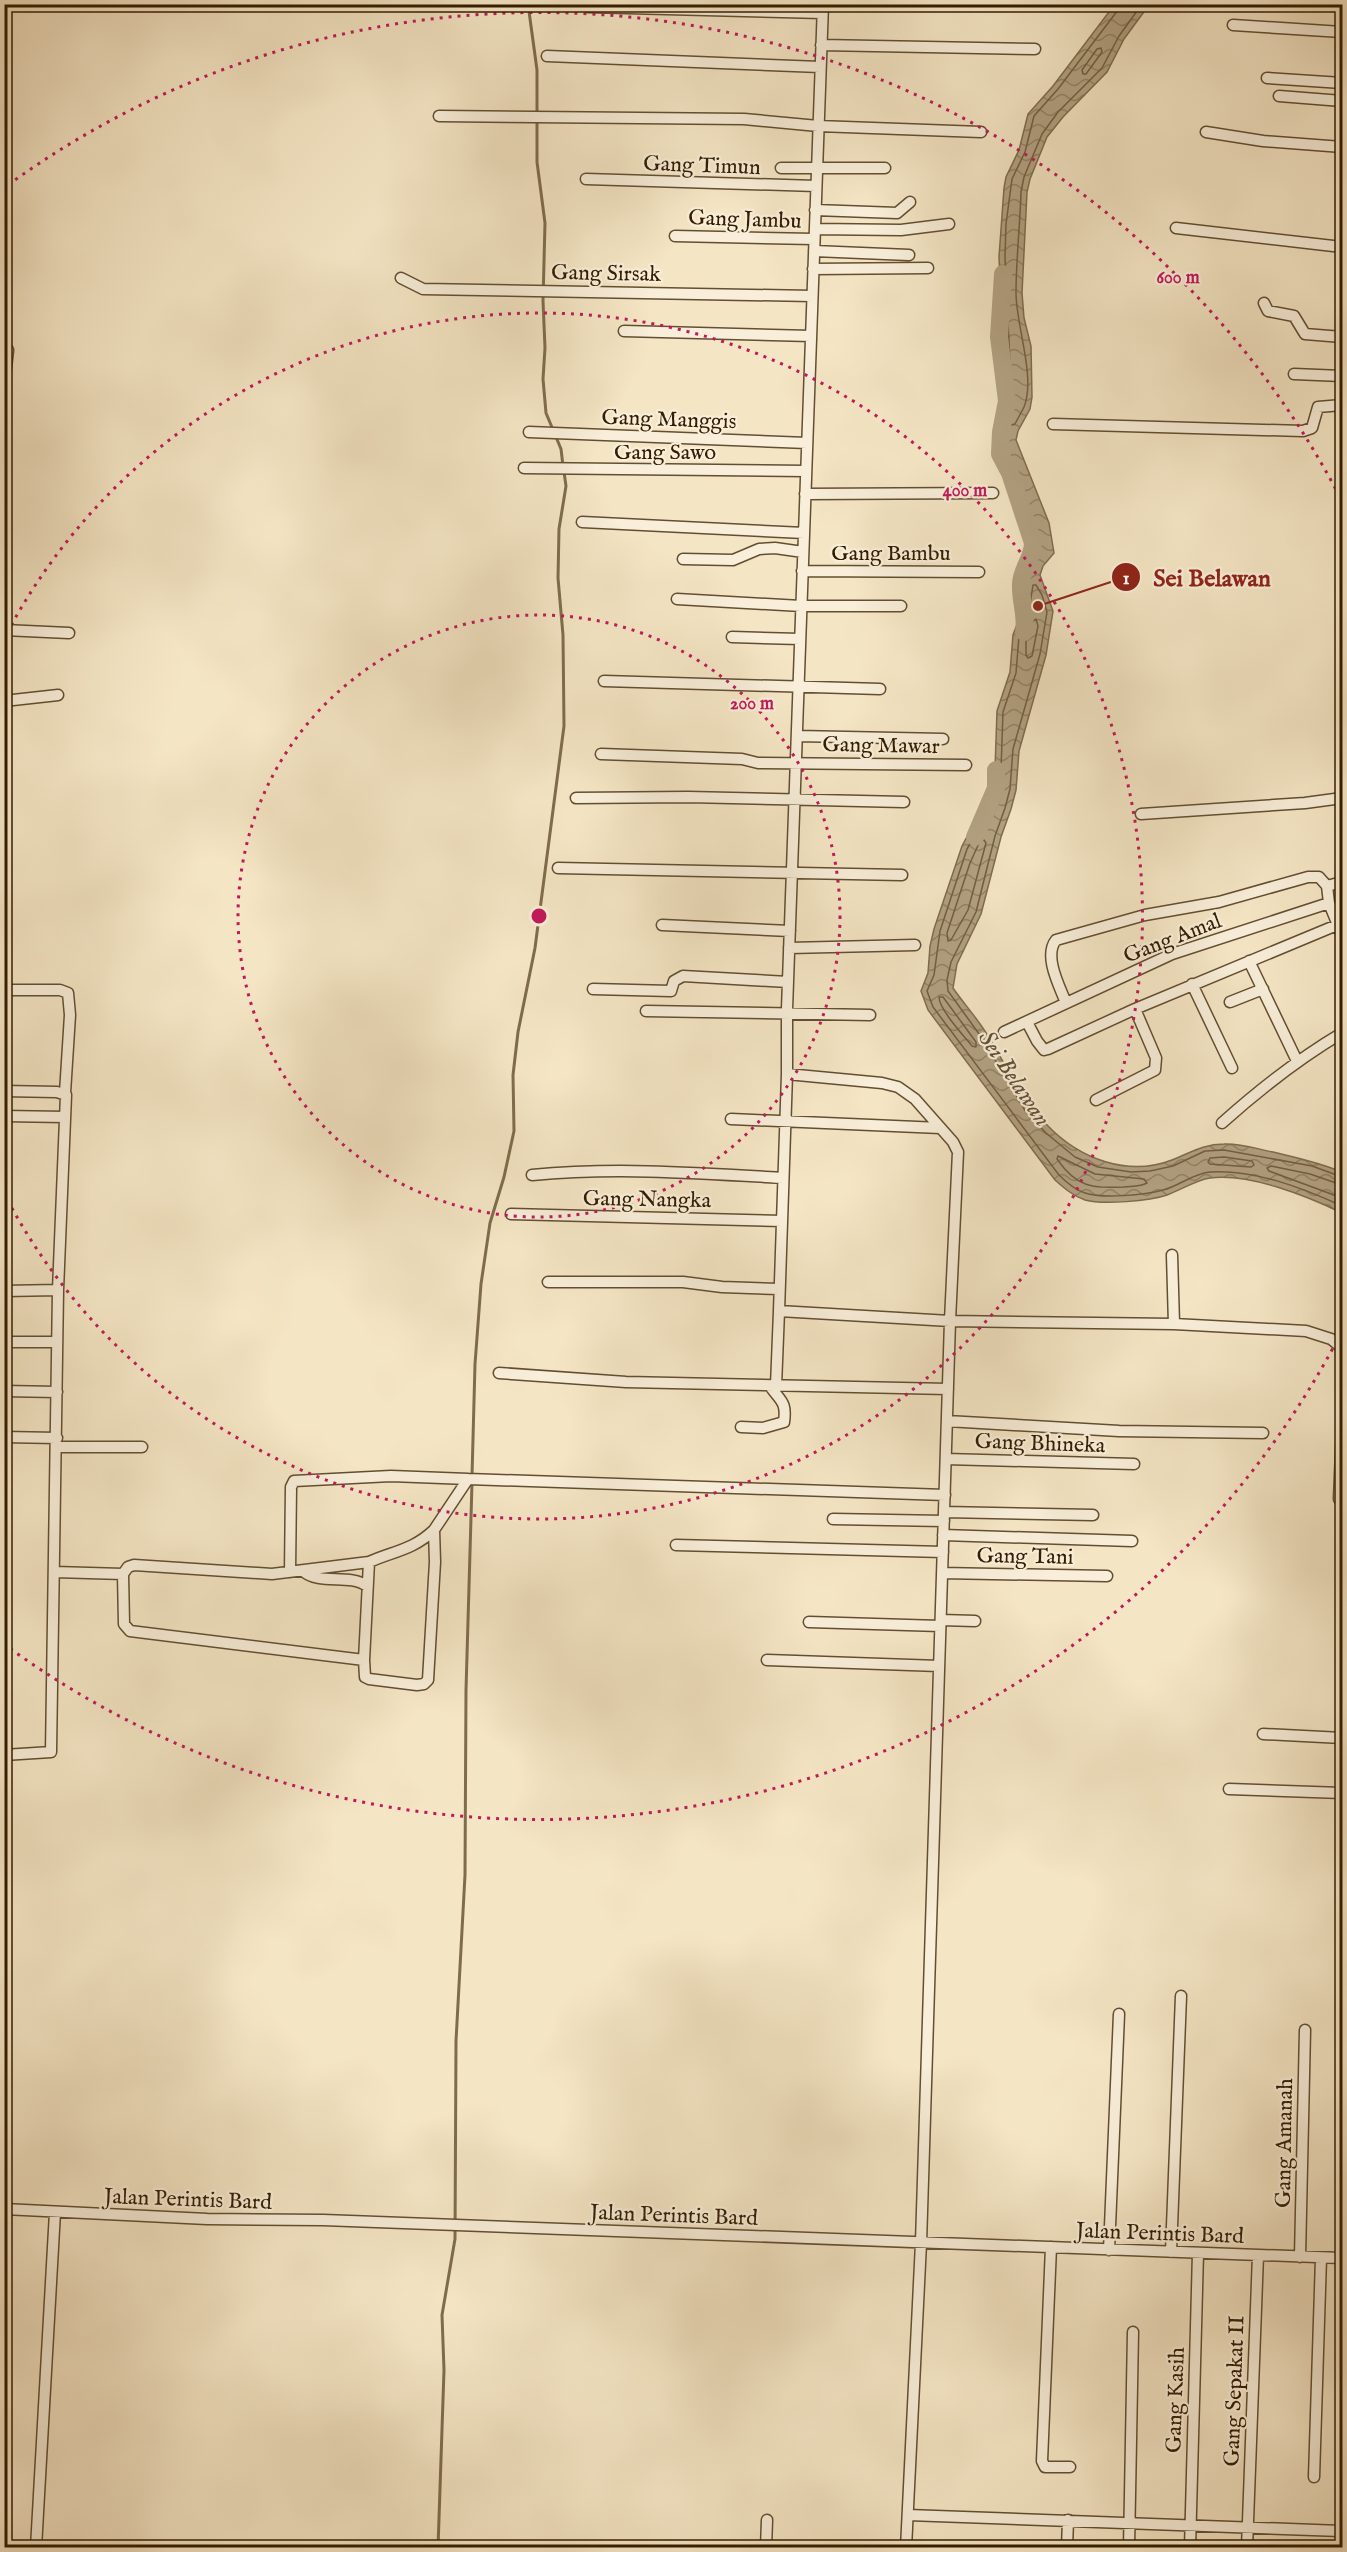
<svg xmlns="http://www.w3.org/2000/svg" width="1347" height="2552" font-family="'IM FELL English',serif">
<defs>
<pattern id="water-waves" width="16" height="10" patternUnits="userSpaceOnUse" patternTransform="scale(1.5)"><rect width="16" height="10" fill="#b2a181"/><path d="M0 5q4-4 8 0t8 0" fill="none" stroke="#918267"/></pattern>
</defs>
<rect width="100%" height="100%" fill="#f4e5c4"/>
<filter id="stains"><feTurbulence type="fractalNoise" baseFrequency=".00333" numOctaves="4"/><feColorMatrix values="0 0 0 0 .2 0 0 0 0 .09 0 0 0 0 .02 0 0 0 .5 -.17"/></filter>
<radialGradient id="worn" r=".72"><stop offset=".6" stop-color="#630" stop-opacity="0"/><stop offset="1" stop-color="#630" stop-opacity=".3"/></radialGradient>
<path fill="url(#water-waves)" stroke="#7f6c4d" stroke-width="1.5" d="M 1115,4 L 1149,5 L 1124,39 L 1107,72 L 1063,117 L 1047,137 L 1030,179 L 1027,192 L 1022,293 L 1024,318 L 1031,346 L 1032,397 L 1030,409 L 1018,431 L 1016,440 L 1049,523 L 1054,553 L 1043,566 L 1040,575 L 1053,611 L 1046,655 L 1019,751 L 1016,790 L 1011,809 L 1001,837 L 981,914 L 957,964 L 953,988 C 964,1004 978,1019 988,1036 C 1007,1067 1022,1100 1048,1126 C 1080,1159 1128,1177 1172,1160 C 1190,1153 1203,1144 1224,1144 C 1240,1143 1257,1149 1273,1152 C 1298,1158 1318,1162 1342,1172 L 1342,1213 C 1307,1196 1250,1173 1210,1178 C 1196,1180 1181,1190 1167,1195 C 1150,1201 1103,1205 1085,1200 C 1073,1196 1064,1188 1055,1180 L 928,1010 L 921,991 L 928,973 L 930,946 L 934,929 L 962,846 L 969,833 L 989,811 L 994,798 L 997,711 L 1010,672 L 1013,635 L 1023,609 L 1026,579 L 1037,543 L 1029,529 L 1029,511 L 1008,465 L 1003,441 L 1005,385 L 999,257 L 1004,188 L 1006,177 L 1019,150 L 1028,114 L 1053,86 Z"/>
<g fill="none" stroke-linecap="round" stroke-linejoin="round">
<path stroke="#725e40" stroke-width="1.5" d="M 1119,4 L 1118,10 L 1058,89 L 1034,116 L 1025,152 L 1012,179 L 1006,224 L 1005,257 L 1011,385 L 1009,422 L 1011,425 L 1015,424 C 1018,418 1021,413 1024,407 C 1036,377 1016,326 1016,293 C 1016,260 1020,226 1021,192 L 1024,177 L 1042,134 L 1058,112 L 1102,68 L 1119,36 L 1142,4
M 1097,49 L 1101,48 L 1102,52 L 1086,74 L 1083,74 L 1082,70 Z
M 1036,619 L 1038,626 L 1032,656 L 1028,658 L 1026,655 L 1026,638 L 1033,621 Z
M 984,840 L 986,843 L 968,910 L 951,940 L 948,941 L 947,933 L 970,863 L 980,841 Z
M 939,997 L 943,997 L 976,1042 L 976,1047 L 972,1046 C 963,1035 939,1009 939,997 Z
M 1058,1156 L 1095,1174 L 1144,1179 L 1147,1183 C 1140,1187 1132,1186 1124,1187 C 1092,1188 1077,1188 1057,1159 Z
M 1224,1157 L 1252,1161 L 1254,1165 L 1251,1167 L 1210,1164 L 1208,1162 L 1210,1158 Z
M 1342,1177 L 1312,1166 L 1224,1150 L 1205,1151 L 1173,1166 L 1150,1171 L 1131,1172 L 1098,1167 L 1075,1157 L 1046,1133 L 1026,1112 L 982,1038 L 948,991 L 947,980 L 951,962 L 976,912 L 995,836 L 1005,808 L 1010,789 L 1013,749 L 1040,654 L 1047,612 L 1042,595 L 1036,585 L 1033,585 L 1029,611 L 1019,636 L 1016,673 L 1003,712 L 1000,799 L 993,815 L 974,837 L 967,849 L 940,931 L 934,975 L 927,991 L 933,1007 L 1059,1175 C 1067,1183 1075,1190 1085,1193 C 1103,1199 1145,1195 1163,1190 C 1179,1186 1194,1173 1210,1172 C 1254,1169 1303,1188 1342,1206
M 1342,1185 L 1310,1174 L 1271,1166 L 1267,1168 L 1269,1171 L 1342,1198"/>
<path stroke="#7f6c4d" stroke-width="3" d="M 528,4 L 537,70 L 537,162 L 545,223 L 543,301 L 545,348 L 543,379 L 546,413 L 561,449 L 563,466
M 472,1476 L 475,1364 L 481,1284 L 490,1223 L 504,1177 L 514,1131 L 513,1075 L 518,1032 L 535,948 L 564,726 L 563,635 L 558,578 L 559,529 L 566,486 L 564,472
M 438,2548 L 444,2370 L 442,2315 L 455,2239 L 456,2041 L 465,1875 L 466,1690 L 472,1483"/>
<path stroke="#b2a181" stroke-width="18" d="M 1003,274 L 999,337 L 1007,401 L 1001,432 L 1000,454 L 1010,473 L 1033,543 C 1033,559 1021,569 1021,584 C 1020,600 1027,616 1024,632
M 975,837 L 996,788 L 996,770"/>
<defs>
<path id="minor" d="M 823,4 L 787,1009 L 787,1074 L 779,1311 L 950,1321 L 1174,1324 L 1306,1331 L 1331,1339 L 1342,1348
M 1286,4 L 1342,6
M 588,7 L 822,13
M 1233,25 L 1342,32
M 821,45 L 1035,49
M 547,56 L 820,67
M 1267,78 L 1342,83
M 1279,96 L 1342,101
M 439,116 L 744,119 L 818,126 L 981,132
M 1206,132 L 1263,141 L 1342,147
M 781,168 L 885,168
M 586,179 L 816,186
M 815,210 L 897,213 L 910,202
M 1176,228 L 1342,247
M 815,229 L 901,230 L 949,224
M 675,236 L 814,239
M 814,251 L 909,255
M 813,269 L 928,268
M 401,278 L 423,289 L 812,296
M 1264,303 L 1268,311 L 1294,316 L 1305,334 L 1342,337
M 624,331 L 811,336
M 4,345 L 8,350 L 4,385
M 1294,374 L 1342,376
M 1053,424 L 1303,431 L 1312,428 L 1318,407 L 1342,405
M 529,432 L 807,443
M 524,468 L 806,471
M 805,494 L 993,493
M 582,522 L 804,533
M 683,559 L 733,560 L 759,549 L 775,548 L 803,552
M 802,571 L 979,572
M 677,599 L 801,606 L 901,606
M 4,630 L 69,633
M 732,637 L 800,639
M 604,681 L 880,689
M 4,701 L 58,695
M 797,736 L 943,739
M 601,754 L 742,759 L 758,763 L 966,765
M 576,798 L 688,797 L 904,802
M 1141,814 L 1305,803 L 1342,798
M 558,868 L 902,875
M 1329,903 L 1342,935
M 662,925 L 790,931
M 789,948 L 915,945
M 1249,961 L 1297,1061
M 1192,984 L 1232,1068
M 593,989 L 671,991 L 674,981 L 683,976 L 788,982
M 4,990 L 60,990 L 68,993 L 70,1015 L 65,1093
M 1230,1002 L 1263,989
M 1066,1003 C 1060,987 1043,956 1056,940 L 1145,915 L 1219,902 L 1308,877 L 1319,877 L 1327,886
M 646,1011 L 870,1015
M 1027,1022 L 1037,1041 L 1044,1050 L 1048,1049 L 1135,1009 L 1337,925
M 1004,1032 L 1172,954 L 1329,903 L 1327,886 L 1342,882
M 787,1074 L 882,1083 L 898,1087 L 915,1099 L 953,1142 L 958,1152 L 950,1321 L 921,2243 L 906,2548
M 4,1091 L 57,1092 L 66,1095 L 58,1290 L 51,1752 L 4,1755
M 1096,1100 L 1155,1070 L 1156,1058 L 1135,1009
M 4,1116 L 65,1117
M 731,1119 L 940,1128
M 1222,1123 C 1260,1089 1298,1059 1342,1033
M 532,1175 C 616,1167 699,1173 783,1178
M 511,1214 L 782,1221
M 1172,1255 L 1174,1324
M 548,1282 L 683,1282 L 722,1287 L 779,1289
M 4,1291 L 58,1290
M 4,1342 L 57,1342
M 499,1373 L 626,1382 L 948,1389
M 776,1386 L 779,1311
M 4,1391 L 57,1392
M 947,1421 L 1119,1431 L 1263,1433
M 741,1427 L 763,1428 L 784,1422 C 787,1401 780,1401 770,1386
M 4,1437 L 57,1438
M 57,1447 L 142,1447
M 946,1459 L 1134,1464
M 1339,1499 L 1342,1427
M 944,1512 L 1093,1515
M 833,1519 L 944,1521
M 434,1530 L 435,1562 L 428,1680 L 424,1684 L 417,1685 L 369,1679 L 365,1677 L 364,1660 L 369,1562 C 394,1551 413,1550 434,1530 L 468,1479 L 945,1495
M 943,1535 L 1132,1541
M 676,1545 L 943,1552
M 303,1571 C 320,1586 349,1573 367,1586
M 55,1572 L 123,1574
M 290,1572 L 291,1487 L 294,1481 L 391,1476 L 468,1479
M 942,1573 L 1107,1576
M 941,1620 L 975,1621
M 809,1622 L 940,1626
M 364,1660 L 130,1631 L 124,1624 L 123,1574 L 128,1567 L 134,1565 L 272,1574 L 369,1562
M 767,1660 L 939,1666
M 1263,1734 L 1342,1738
M 1229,1789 L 1342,1793
M 4,2209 L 207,2219 L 323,2220 L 1342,2258
M 1051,2247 L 1042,2461 L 1045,2467 L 1070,2467
M 1109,2250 L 1119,2014
M 1171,2252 L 1181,1996
M 1300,2257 L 1305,2030
M 1314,2477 L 1321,2258
M 908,2515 L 1341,2531
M 36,2548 L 55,2212
M 766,2548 L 767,2520
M 1067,2548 L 1068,2520
M 1129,2548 L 1133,2332
M 1190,2548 L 1198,2253
M 1247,2548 L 1258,2255"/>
</defs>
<use href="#minor" stroke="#634e31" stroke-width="13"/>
<use href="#minor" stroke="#f8eed9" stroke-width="10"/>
</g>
<g fill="none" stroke="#c2185b" stroke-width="3" stroke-dasharray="3 6">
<circle cx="539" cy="916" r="301"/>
<path d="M7 633A603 603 0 1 1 7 1199"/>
<path d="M1341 1333A904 904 0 0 1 8 1647M8 185A904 904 0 0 1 1341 499"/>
</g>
<g text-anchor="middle" stroke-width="4.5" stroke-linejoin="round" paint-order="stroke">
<g font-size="22" fill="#331c00" stroke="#f8eed9">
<text transform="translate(702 164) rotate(2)" y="8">Gang Timun</text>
<text transform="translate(745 218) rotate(2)" y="8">Gang Jambu</text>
<text transform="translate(606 272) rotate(1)" y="8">Gang Sirsak</text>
<text transform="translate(669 418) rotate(2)" y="8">Gang Manggis</text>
<text x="665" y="459">Gang Sawo</text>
<text x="891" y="560">Gang Bambu</text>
<text transform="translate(881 744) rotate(1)" y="8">Gang Mawar</text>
<text transform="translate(1172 937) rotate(-21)" y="8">Gang Amal</text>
<text transform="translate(647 1198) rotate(1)" y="8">Gang Nangka</text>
<text transform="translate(1040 1442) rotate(2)" y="8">Gang Bhineka</text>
<text transform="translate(1025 1555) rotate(1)" y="8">Gang Tani</text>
<text transform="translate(1283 2143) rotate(-89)" y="8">Gang Amanah</text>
<text transform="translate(188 2198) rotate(2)" y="8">Jalan Perintis Bard</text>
<text transform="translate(674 2214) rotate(2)" y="8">Jalan Perintis Bard</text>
<text transform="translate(1160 2232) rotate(2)" y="8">Jalan Perintis Bard</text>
<text transform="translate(1233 2391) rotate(-88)" y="8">Gang Sepakat II</text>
<text transform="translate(1174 2400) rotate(-88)" y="8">Gang Kasih</text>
</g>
<g font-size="24" font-style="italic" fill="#665134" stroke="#f8eed9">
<text transform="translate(1015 1078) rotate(56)" y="8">Sei Belawan</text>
</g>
</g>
<circle cx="539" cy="916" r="9" fill="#c2185b" stroke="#f8eed9" stroke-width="3"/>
<g font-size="18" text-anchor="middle" font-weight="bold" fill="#c2185b" stroke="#f8eed9" stroke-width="4.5" stroke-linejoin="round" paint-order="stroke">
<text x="1178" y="283">600 m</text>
<text x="965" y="496">400 m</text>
<text x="752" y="709">200 m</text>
</g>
<path fill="none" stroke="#8f2418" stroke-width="2" d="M1038 606L1126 577"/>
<g fill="#8f2418" stroke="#f8eed9" stroke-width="2">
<circle cx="1038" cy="606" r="6"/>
<circle cx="1126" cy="577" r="15"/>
</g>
<g font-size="18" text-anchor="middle" font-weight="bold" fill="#fff">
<text x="1126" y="584">1</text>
</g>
<g font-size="24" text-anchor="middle" font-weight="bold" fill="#8f2418" stroke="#f8eed9" stroke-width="4.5" stroke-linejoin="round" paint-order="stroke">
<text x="1212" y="586">Sei Belawan</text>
</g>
<rect width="1347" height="2552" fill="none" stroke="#f4e5c4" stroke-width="24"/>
<rect x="6" y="6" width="1335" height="2540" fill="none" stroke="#331c00" stroke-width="3"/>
<rect x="12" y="12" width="1323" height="2528" fill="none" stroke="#331c00" stroke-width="1.5"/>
<rect width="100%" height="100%" filter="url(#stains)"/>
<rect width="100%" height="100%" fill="url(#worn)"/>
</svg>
